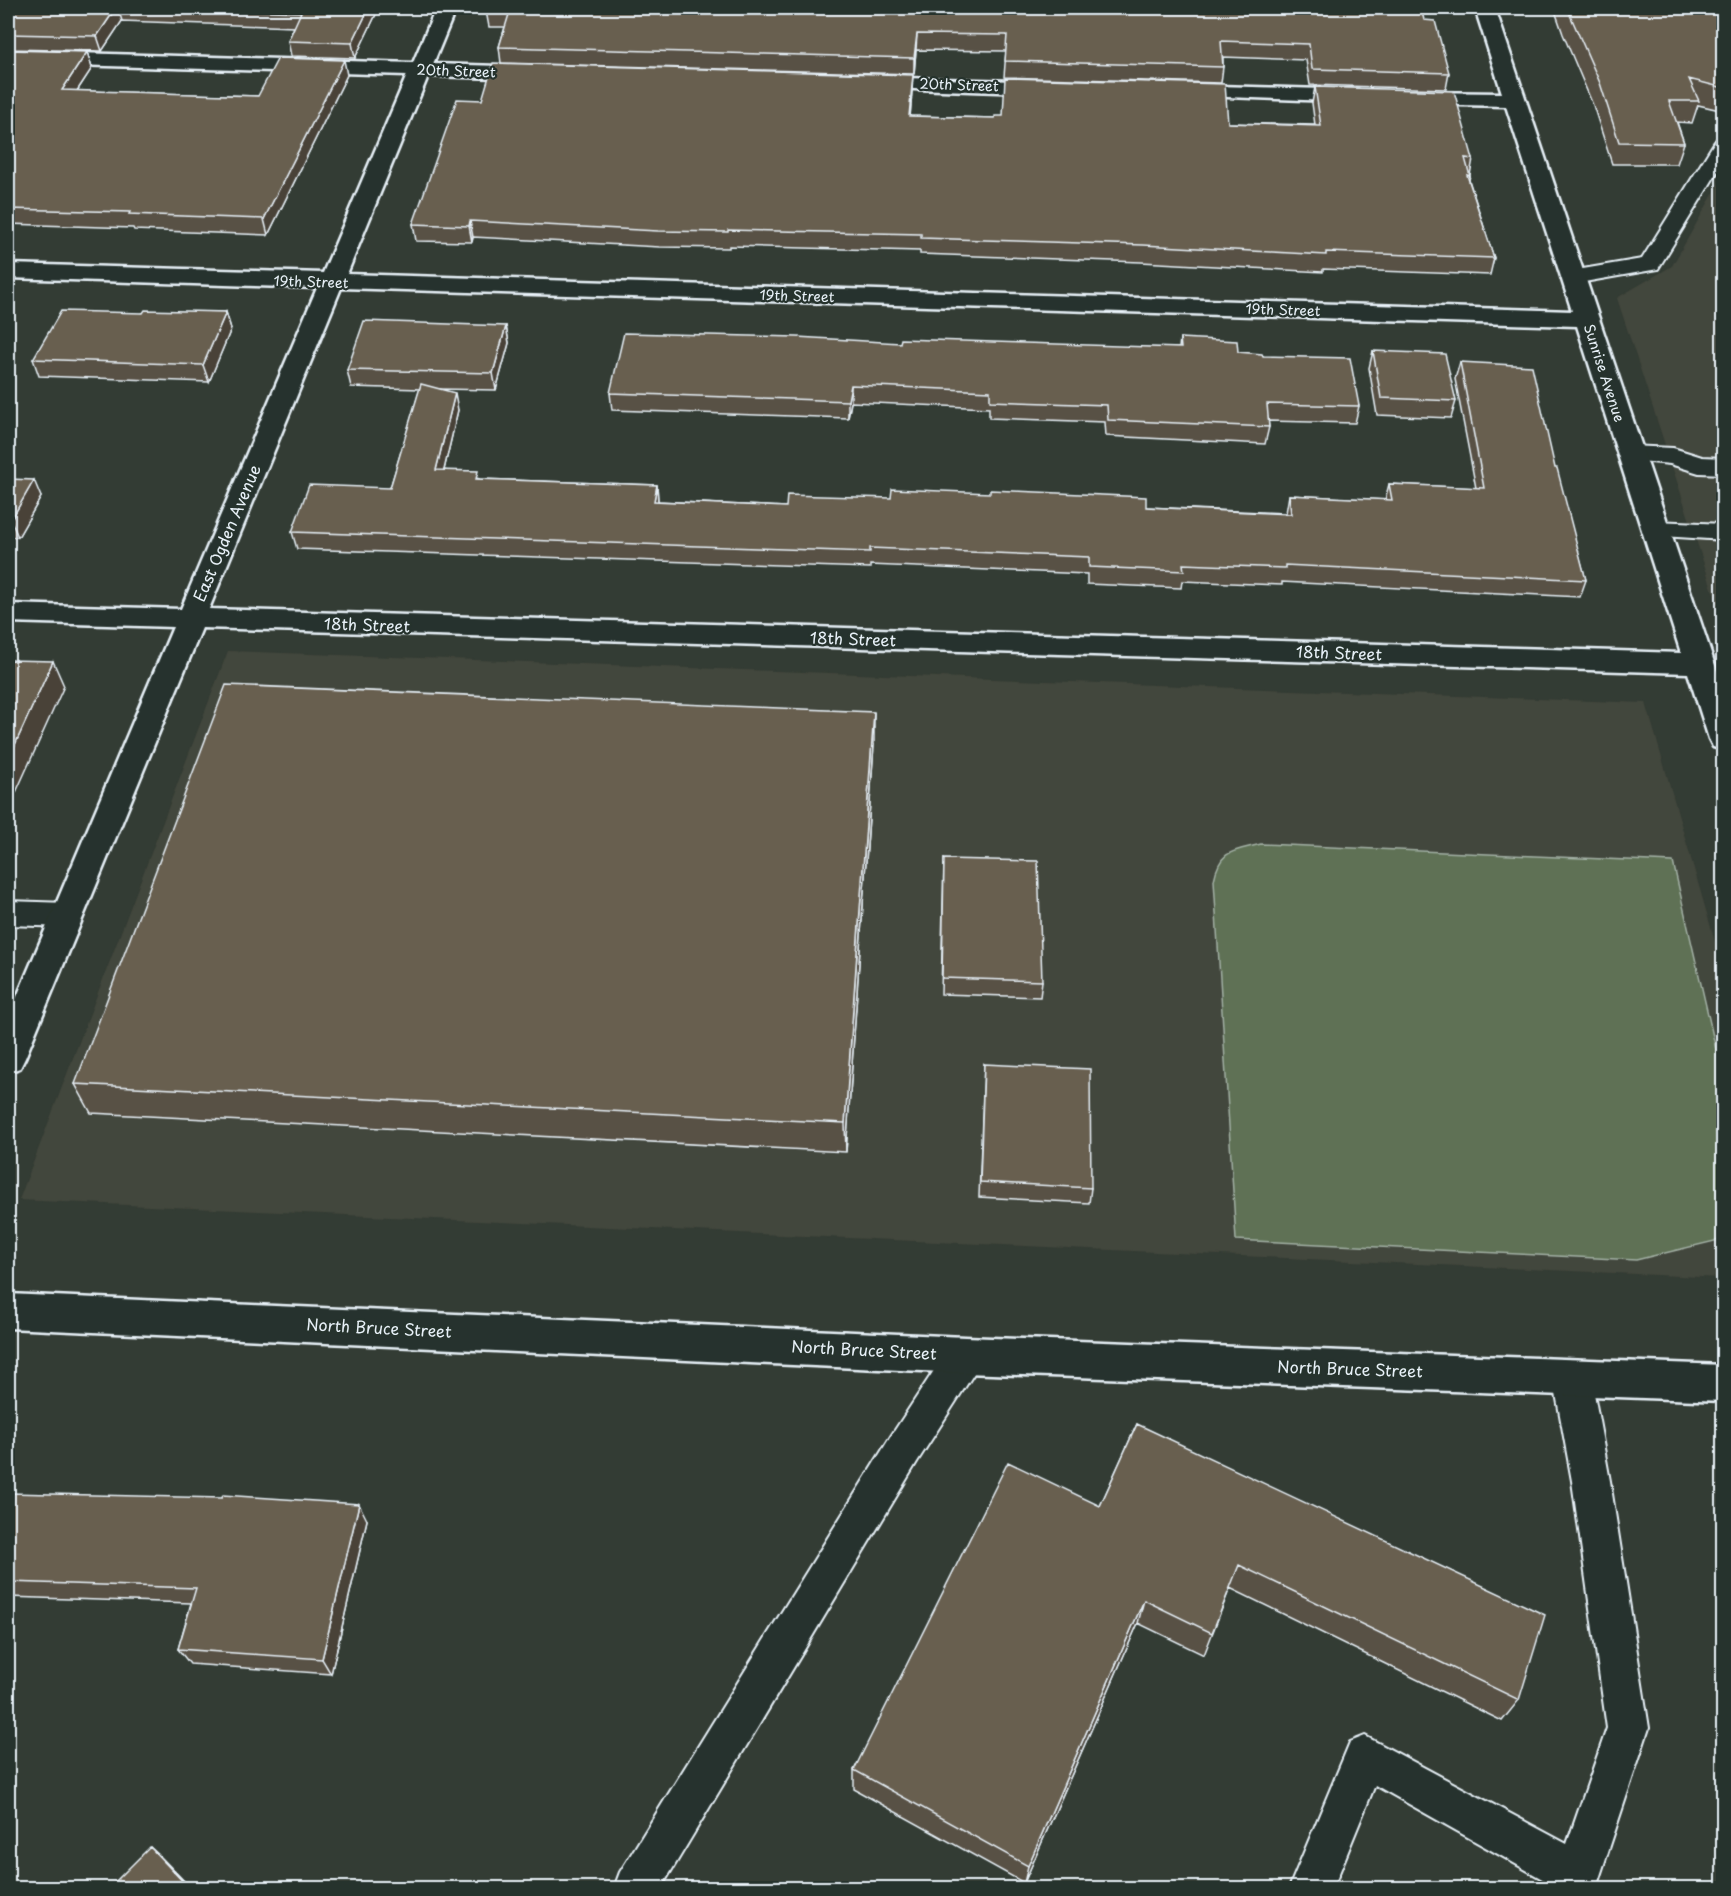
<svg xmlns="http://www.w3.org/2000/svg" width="1731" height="1896" font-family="'Playpen Sans',sans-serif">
<rect width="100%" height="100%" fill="#333c34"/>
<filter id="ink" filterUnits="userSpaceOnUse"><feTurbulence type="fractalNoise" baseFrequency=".0167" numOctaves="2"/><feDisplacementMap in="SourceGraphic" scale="12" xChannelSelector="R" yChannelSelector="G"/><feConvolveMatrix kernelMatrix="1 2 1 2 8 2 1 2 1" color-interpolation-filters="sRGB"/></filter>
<g filter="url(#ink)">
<path fill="#43463c" d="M 1723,177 L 1723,622 L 1617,298 L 1672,266 Z
M 228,651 L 1646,703 L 1723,969 L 1723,1278 L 19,1200 Z"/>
<path fill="#5e7154" stroke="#a3b1a6" stroke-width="1.5" d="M 1261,844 L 1673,862 L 1723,1080 L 1723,1239 L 1636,1260 L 1236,1240 L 1214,880 C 1220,849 1234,851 1261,844 Z"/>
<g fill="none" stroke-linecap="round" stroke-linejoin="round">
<defs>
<path id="service" d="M 1724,137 L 1724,161 L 1658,269 L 1573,284 L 1565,282 L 1562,277 L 1565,272 L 1642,259 L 1714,143 L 1717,139 Z
M 1630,446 L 1673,448 L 1702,457 L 1724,458 L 1724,474 L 1699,473 L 1670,464 L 1621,459 L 1618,454 L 1621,449 Z
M 1655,521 L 1724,524 L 1724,540 L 1646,535 L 1642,529 L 1646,523 Z
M 8,901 L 67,903 L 78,907 L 83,915 L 78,923 L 67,927 L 8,925 Z
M 965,1338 L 978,1343 L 983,1355 L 978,1367 L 917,1462 L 661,1888 L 614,1888 L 620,1872 L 891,1436 L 952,1343 Z
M 1572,1360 L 1585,1365 L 1591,1377 L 1610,1481 L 1649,1728 L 1596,1888 L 1552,1888 L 1553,1885 L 1375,1785 L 1333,1888 L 1289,1888 L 1350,1742 L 1365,1736 L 1567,1844 L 1607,1728 L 1572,1481 L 1553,1377 L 1559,1365 Z"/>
<path id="minor" d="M 436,8 L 456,8 L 433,64 L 536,67 L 543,69 L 546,73 L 543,77 L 536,79 L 428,76 L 347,274 L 1572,311 L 1506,106 L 1412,104 L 1404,103 L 1401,98 L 1404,93 L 1412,92 L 1502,93 L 1475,8 L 1495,8 L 1724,692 L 1724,750 L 1713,747 L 1709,739 L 1688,673 L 202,628 L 25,1058 L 20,1068 L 8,1072 L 8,1018 L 173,627 L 8,622 L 8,604 L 181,609 L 317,288 L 8,278 L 8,264 L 323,273 L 407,75 L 8,63 L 8,51 L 413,63 ZM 341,288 L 1577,326 L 1681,653 L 209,609 Z
M 866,77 L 1049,82 L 1056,84 L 1060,88 L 1056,92 L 1049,94 L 859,87 L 855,83 L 859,79 Z
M 1181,85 L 1358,90 L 1365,92 L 1369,96 L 1365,100 L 1358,102 L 1174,95 L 1170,91 L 1174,87 Z"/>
<path id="tertiary" d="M 8,1294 L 965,1337 L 1724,1365 L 1724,1401 L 965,1373 L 8,1328 Z"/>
</defs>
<use href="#service" stroke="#e8f1f8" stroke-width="4"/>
<use href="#minor" stroke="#e8f1f8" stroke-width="5"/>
<use href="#tertiary" stroke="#e8f1f8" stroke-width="5"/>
<use href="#service" fill="#26332d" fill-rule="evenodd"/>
<use href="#minor" fill="#26332d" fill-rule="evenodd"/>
<use href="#tertiary" fill="#26332d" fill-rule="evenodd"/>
</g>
<path fill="#595145" stroke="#e8f1f8" stroke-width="1.5" d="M 8,8 L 379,8 L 355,58 L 291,56 L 288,41 L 294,27 L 122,21 L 102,51 L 8,49 Z
M 1554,8 L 1724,8 L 1724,111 L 1698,105 L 1692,123 L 1677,122 L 1684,143 L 1677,164 L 1612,164 L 1593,105 L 1563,34 Z
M 486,11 L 1424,20 L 1449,73 L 1446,89 L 1310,85 L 1306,60 L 1223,57 L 1223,67 L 1221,83 L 1004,77 L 1006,51 L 916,50 L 914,74 L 501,63 L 499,47 L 505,27 L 489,27 Z
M 8,50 L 87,52 L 92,68 L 77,91 L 258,96 L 347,75 L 268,235 L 134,230 L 133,228 L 8,224 Z
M 1315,87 L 1473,159 L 1469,180 L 1494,258 L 1490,275 L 1323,269 L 1323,272 L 1141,262 L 920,254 L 920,251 L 729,246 L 729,248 L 660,247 L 473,237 L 472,242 L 416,241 L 413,224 L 482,100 L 912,91 L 910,116 L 995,118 L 1228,123 L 1315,125 L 1312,103 Z
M 226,312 L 231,329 L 209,382 L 39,376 L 33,359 L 143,313 Z
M 506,326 L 509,343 L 496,390 L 439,389 L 458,410 L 444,470 L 480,479 L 657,485 L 658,501 L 786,507 L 1146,507 L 1286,513 L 1289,495 L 1385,500 L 1389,484 L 1476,488 L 1455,379 L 1460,362 L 1555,468 L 1586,580 L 1580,597 L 1282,582 L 1282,585 L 1182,581 L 1181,588 L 1087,584 L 1087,574 L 870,565 L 870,568 L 297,549 L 292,532 L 390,488 L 420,389 L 351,387 L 347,370 Z
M 1180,338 L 1238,352 L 1263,356 L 1359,406 L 1355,423 L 1268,421 L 1269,427 L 1265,444 L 1106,436 L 1105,422 L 989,418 L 989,408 L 851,402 L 848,418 L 612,410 L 610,393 L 900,343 L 1179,348 Z
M 1373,351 L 1456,401 L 1451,418 L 1377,415 L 1369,368 Z
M 8,479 L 41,497 L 18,537 L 8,537 Z
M 874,744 L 846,1152 L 91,1113 L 75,1084 Z
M 944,859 L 1042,981 L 1040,997 L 941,994 Z
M 984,1064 L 1091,1188 L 1089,1203 L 979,1197 Z
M 1137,1424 L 1519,1700 L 1502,1721 L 1230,1588 L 1204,1655 L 1138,1623 L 1024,1883 L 854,1789 L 854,1770 L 1100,1506 Z
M 8,1493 L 367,1520 L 331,1674 L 190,1664 L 178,1649 L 191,1603 L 8,1597 Z"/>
<path fill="#484238" stroke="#e8f1f8" stroke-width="1.5" d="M 116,8 L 118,8 L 122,21 L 102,51 L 97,36 Z
M 369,8 L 379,8 L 355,58 L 352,43 Z
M 917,34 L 916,50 L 914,74 L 914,58 Z
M 87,52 L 92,68 L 67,106 L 62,90 Z
M 344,60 L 347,75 L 268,235 L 264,219 Z
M 913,75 L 912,91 L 909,132 L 909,116 Z
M 470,221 L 473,237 L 472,242 L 469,226 Z
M 226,312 L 231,329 L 209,382 L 203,365 Z
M 506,326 L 509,343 L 496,390 L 493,373 Z
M 851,385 L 851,402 L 848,418 L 848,401 Z
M 455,393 L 458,410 L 440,487 L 436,470 Z
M 34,480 L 41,497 L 18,537 L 11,520 Z
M 657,485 L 658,502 L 654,501 Z
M 53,661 L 64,686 L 8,810 L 8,760 Z
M 874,712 L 874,744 L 846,1152 L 845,1123 Z
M 359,1504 L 367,1520 L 331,1674 L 322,1659 Z
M 1144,1600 L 1138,1623 L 1024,1883 L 1028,1866 Z
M 150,1847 L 160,1856 L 191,1888 L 189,1888 Z"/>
<path fill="#675e50" stroke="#e8f1f8" stroke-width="1.5" d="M 8,8 L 116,8 L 97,36 L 8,34 Z
M 170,8 L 369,8 L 352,43 L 288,41 L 301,12 Z
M 487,8 L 1421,8 L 1424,20 L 1435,21 L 1449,73 L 1312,69 L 1309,44 L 1221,41 L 1223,67 L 1005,61 L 1007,35 L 917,34 L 914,58 L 499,47 L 510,11 L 486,11 Z
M 1567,8 L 1724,8 L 1724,88 L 1689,79 L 1699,101 L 1669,101 L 1684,143 L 1619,142 L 1600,83 Z
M 8,50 L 87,52 L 62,90 L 258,96 L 278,58 L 344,60 L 264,219 L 129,214 L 130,212 L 8,209 Z
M 493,63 L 913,75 L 909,116 L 995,118 L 995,116 L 1003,116 L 1005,78 L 1225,84 L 1228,123 L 1321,126 L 1315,87 L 1454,91 L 1473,159 L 1465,158 L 1470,176 L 1467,175 L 1494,258 L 1326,252 L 1326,255 L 1143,245 L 921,238 L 921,234 L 728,230 L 728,232 L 658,231 L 470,221 L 469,226 L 413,224 L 457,99 L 482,100 Z
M 145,310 L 226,312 L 203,365 L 33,359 L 61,311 L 143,313 Z
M 364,321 L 506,326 L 493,373 L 347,370 Z
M 624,333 L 797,337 L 900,343 L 901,339 L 1181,348 L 1180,338 L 1237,341 L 1238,352 L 1262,354 L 1263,356 L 1350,358 L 1359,406 L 1267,404 L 1269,427 L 1108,420 L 1107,405 L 990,401 L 990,391 L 851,385 L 848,401 L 610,393 Z
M 1373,351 L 1445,354 L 1456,401 L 1381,398 Z
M 1460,362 L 1532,366 L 1555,468 L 1557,468 L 1586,580 L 1285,565 L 1285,568 L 1183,564 L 1184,571 L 1089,567 L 1089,557 L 870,548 L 870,552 L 292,532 L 309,485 L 390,488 L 421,384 L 455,393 L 436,470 L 478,471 L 476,479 L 657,485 L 654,501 L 786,507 L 787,495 L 891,498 L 892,489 L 990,493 L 990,490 L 1146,497 L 1146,507 L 1291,514 L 1289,495 L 1392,500 L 1389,484 L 1484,488 Z
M 8,479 L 34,480 L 11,520 L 8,520 Z
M 8,660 L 53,661 L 8,760 Z
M 226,685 L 874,712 L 845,1123 L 75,1084 Z
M 944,859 L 1038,861 L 1042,981 L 942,978 Z
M 984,1064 L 1090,1069 L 1091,1188 L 980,1182 Z
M 1137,1424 L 1545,1615 L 1519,1700 L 1239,1565 L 1212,1633 L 1144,1600 L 1028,1866 L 854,1770 L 1008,1462 L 1100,1506 Z
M 8,1493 L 222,1498 L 223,1495 L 359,1504 L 322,1659 L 178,1649 L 196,1588 L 8,1582 Z
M 150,1847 L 189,1888 L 109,1888 Z"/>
</g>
<g text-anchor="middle" stroke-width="4.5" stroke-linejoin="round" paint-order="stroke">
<g font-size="14" fill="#e8f1f8" stroke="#26332d">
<text transform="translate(456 71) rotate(2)" y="5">20th Street</text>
<text transform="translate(959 85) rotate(2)" y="5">20th Street</text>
<text transform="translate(311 282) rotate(2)" y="5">19th Street</text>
<text transform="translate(797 296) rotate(2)" y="5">19th Street</text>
<text transform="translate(1283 310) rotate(2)" y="5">19th Street</text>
<text transform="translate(1604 373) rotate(72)" y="5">Sunrise Avenue</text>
</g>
<g font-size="16" fill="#e8f1f8" stroke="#26332d">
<text transform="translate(227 533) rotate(-67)" y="6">East Ogden Avenue</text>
<text transform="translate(367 625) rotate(2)" y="6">18th Street</text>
<text transform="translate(853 639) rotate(2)" y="6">18th Street</text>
<text transform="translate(1339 653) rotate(2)" y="6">18th Street</text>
<text transform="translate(379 1328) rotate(3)" y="6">North Bruce Street</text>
<text transform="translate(864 1350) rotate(3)" y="6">North Bruce Street</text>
<text transform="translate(1350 1369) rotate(2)" y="6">North Bruce Street</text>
</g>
</g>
<rect width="1731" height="1896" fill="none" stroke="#26332d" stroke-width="30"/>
<rect x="15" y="15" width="1701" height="1866" fill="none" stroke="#e8f1f8" stroke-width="2" filter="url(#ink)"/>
</svg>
